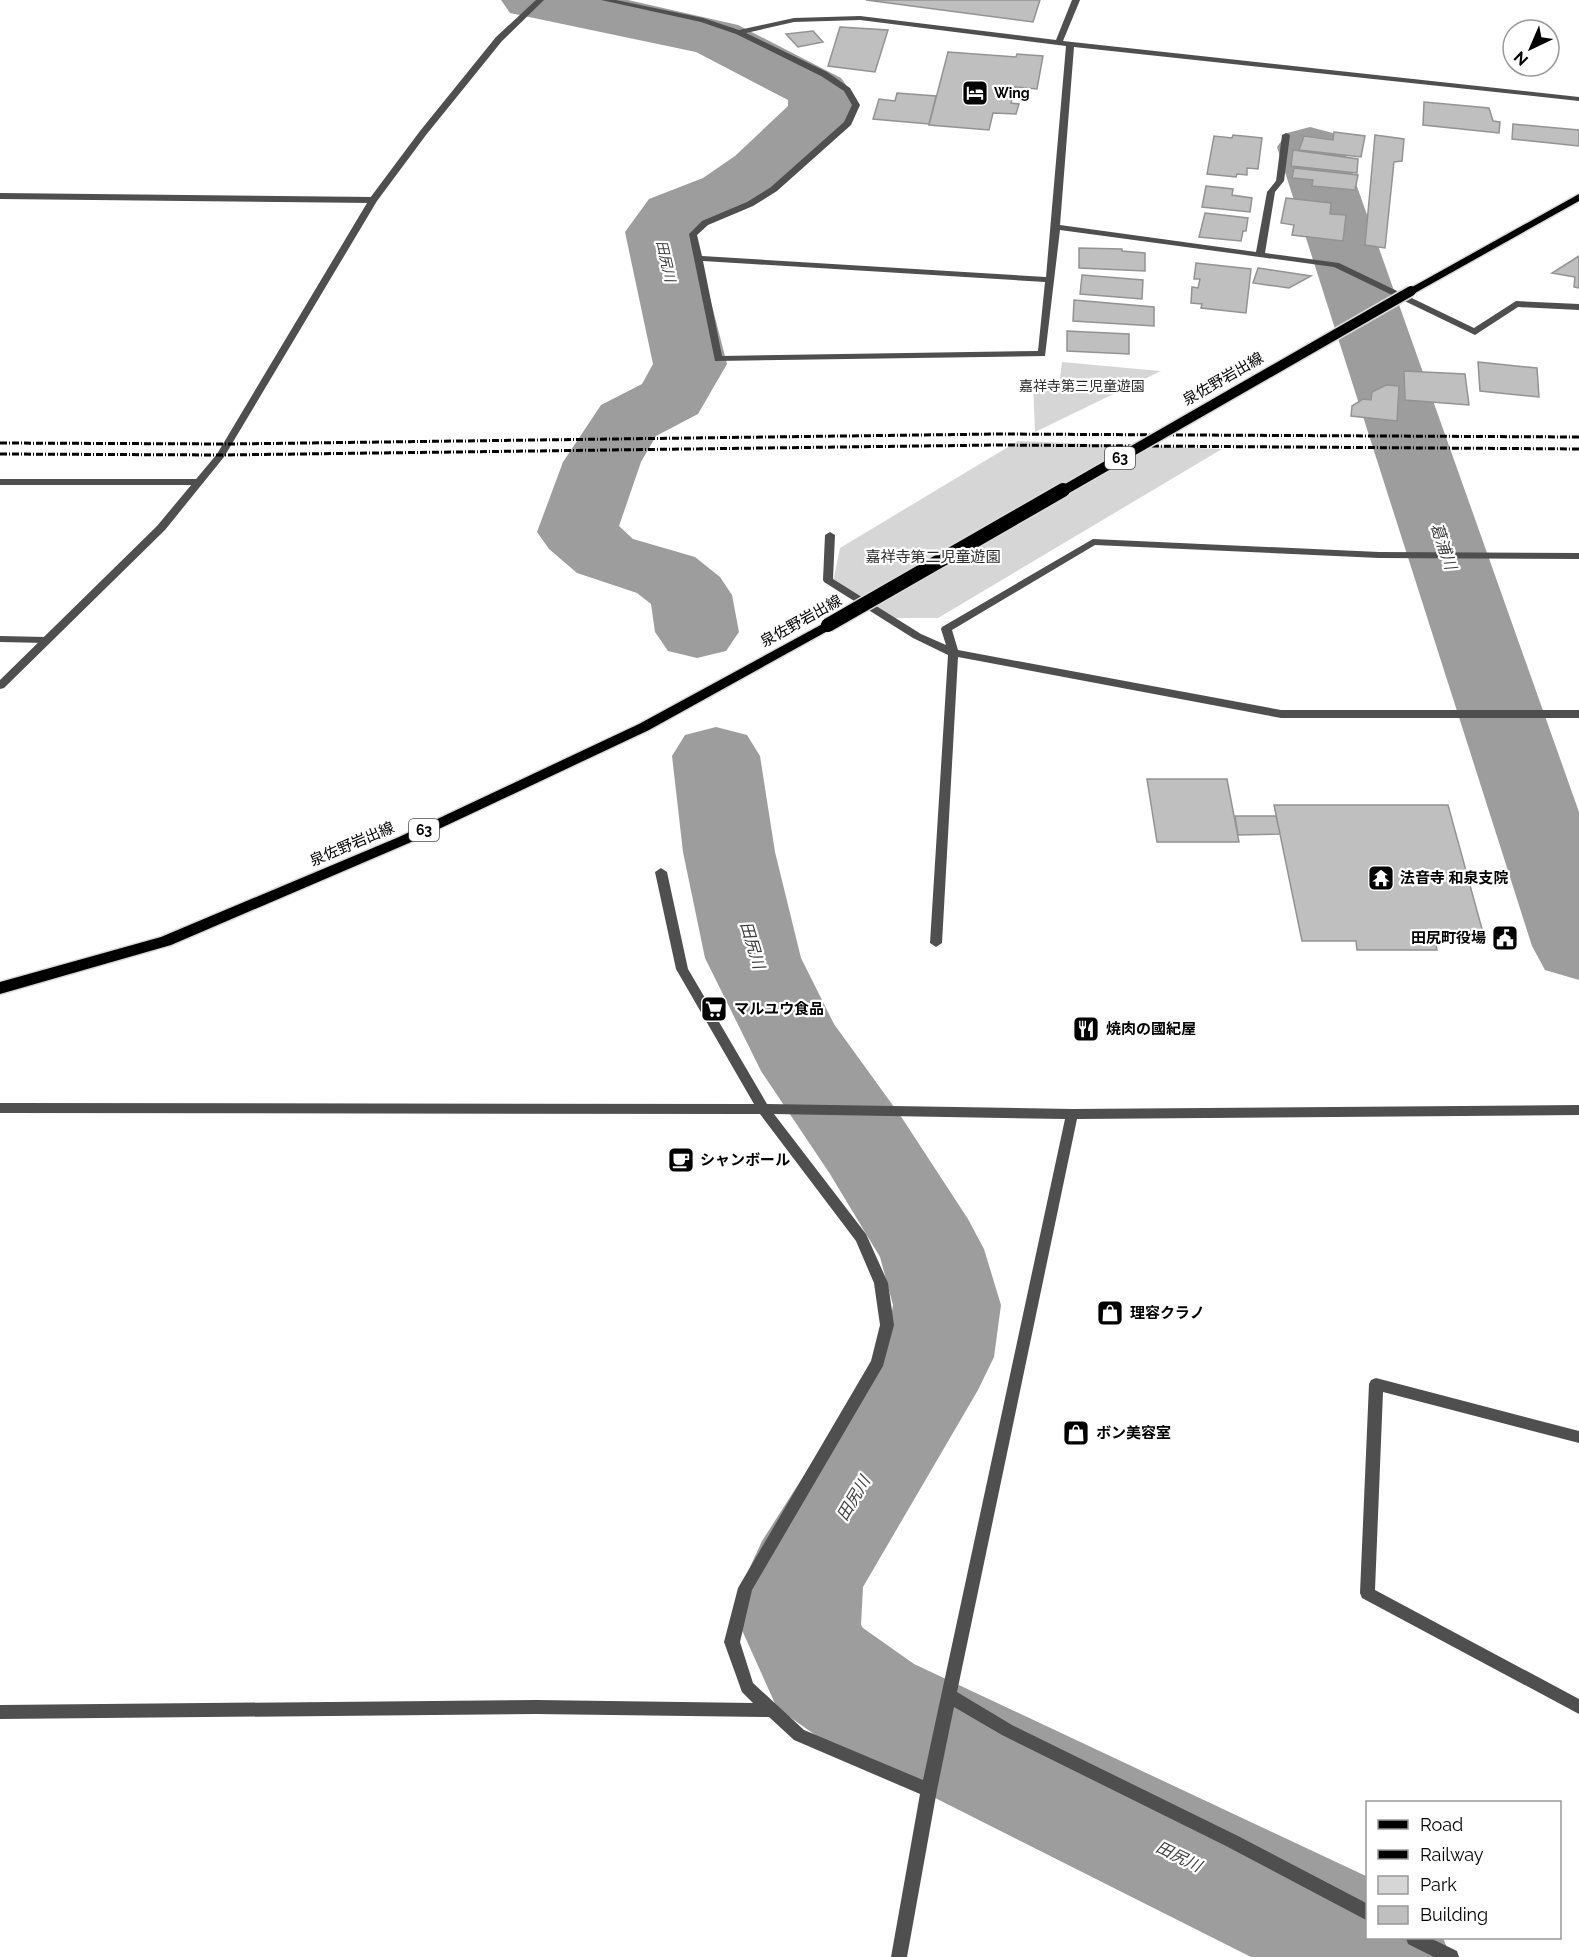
<svg xmlns="http://www.w3.org/2000/svg" width="1579" height="1957" font-family="Raleway,'Noto Sans JP',sans-serif">
<rect width="100%" height="100%" fill="#fff"/>
<path fill="#d6d6d6" d="M 1062,362 L 1160,371 L 1161,371 L 1035,432 L 1033,381 L 1060,379 Z
M 1018,441 L 1222,449 L 938,618 L 888,618 L 833,582 L 840,548 Z"/>
<g fill="none" stroke-linecap="round" stroke-linejoin="round">
<path fill="#9d9d9d" fill-rule="evenodd" d="M 501,0 L 628,0 L 738,25 L 841,78 C 848,87 856,100 852,112 C 846,129 767,198 749,207 C 733,215 714,221 697,227 L 693,232 L 727,364 L 698,414 L 656,436 L 641,462 L 619,526 L 633,539 L 695,557 L 720,577 L 732,595 L 739,632 L 726,651 L 697,658 L 668,651 L 655,632 L 651,604 L 637,593 L 577,573 L 549,549 L 537,532 L 563,462 L 601,405 L 642,384 L 653,364 L 625,232 L 649,199 L 703,178 L 735,156 L 788,106 L 788,100 L 696,52 L 510,13 Z
M 1310,127 L 1333,133 L 1343,147 L 1579,812 L 1579,980 L 1545,970 L 1532,946 L 1277,147 L 1287,133 Z
M 716,727 L 747,735 L 760,756 L 775,852 L 801,958 L 834,1024 L 902,1118 L 968,1219 L 984,1249 L 1001,1305 L 994,1357 L 978,1390 L 863,1587 L 861,1625 L 863,1628 L 914,1664 L 1368,1877 L 1368,1938 L 1443,1938 L 1451,1957 L 1251,1957 L 828,1744 L 777,1708 L 741,1628 L 745,1578 L 762,1541 L 886,1347 L 893,1305 L 880,1257 L 830,1174 L 761,1071 L 705,958 L 683,852 L 672,756 L 685,735 Z"/>
</g>
<path fill="#bfbfbf" stroke="#939393" stroke-width="1.5" d="M 866,0 L 1040,0 L 1033,22 Z
M 840,27 L 888,30 L 875,72 L 828,66 Z
M 813,31 L 823,42 L 798,47 L 786,34 Z
M 948,52 L 1016,57 L 1017,54 L 1043,56 L 1037,89 L 1015,87 L 1011,103 L 1019,104 L 1016,114 L 993,113 L 989,130 L 929,125 Z
M 897,93 L 936,96 L 929,124 L 873,119 L 879,99 L 895,101 Z
M 1424,102 L 1489,108 L 1493,121 L 1500,122 L 1499,133 L 1423,125 Z
M 1513,124 L 1579,130 L 1579,146 L 1512,139 Z
M 1334,132 L 1365,136 L 1361,157 L 1299,150 L 1304,136 L 1333,140 Z
M 1233,135 L 1262,138 L 1258,169 L 1247,168 L 1247,175 L 1237,174 L 1236,177 L 1207,174 L 1214,136 L 1232,138 Z
M 1375,135 L 1404,139 L 1402,161 L 1394,162 L 1385,248 L 1365,245 Z
M 1293,150 L 1358,159 L 1357,173 L 1291,166 Z
M 1294,168 L 1358,175 L 1355,190 L 1312,186 L 1313,180 L 1292,178 Z
M 1206,186 L 1233,189 L 1232,195 L 1252,198 L 1250,212 L 1202,207 Z
M 1286,198 L 1331,203 L 1330,214 L 1346,215 L 1343,241 L 1292,235 L 1294,225 L 1281,223 Z
M 1205,213 L 1248,218 L 1246,231 L 1243,231 L 1241,241 L 1199,237 Z
M 1079,248 L 1122,249 L 1122,251 L 1145,253 L 1145,271 L 1079,268 Z
M 1579,256 L 1579,288 L 1574,287 L 1575,277 L 1552,273 Z
M 1196,263 L 1251,269 L 1246,313 L 1201,308 L 1202,304 L 1191,303 L 1192,287 L 1198,288 L 1200,279 L 1194,279 Z
M 1258,268 L 1311,276 L 1289,288 L 1253,283 Z
M 1082,275 L 1143,280 L 1142,299 L 1080,294 Z
M 1074,300 L 1154,307 L 1154,326 L 1073,321 Z
M 1067,331 L 1129,334 L 1129,354 L 1067,351 Z
M 1478,362 L 1537,368 L 1539,397 L 1480,391 Z
M 1404,371 L 1465,374 L 1469,405 L 1405,400 Z
M 1386,385 L 1399,386 L 1397,421 L 1351,416 L 1352,406 L 1363,399 L 1371,400 L 1372,392 Z
M 1147,779 L 1227,779 L 1239,842 L 1157,842 Z
M 1274,805 L 1448,805 L 1485,940 L 1435,940 L 1437,950 L 1357,950 L 1356,941 L 1302,941 Z
M 1235,816 L 1276,816 L 1280,834 L 1238,835 Z"/>
<g fill="none" stroke-linecap="round" stroke-linejoin="round">
<defs>
<path id="primary" d="M 1579,194 L 1579,201 L 1415,293 L 1407,293 L 1405,291 Z
M 828,621 L 834,625 L 833,628 L 649,730 L 409,843 L 171,945 L 0,994 L 0,982 L 161,937 L 399,837 L 639,724 Z"/>
</defs>
<use href="#primary" stroke="#dbdbdb" stroke-width="3"/>
<path fill="#4f4f4f" fill-rule="evenodd" d="M 601,0 L 616,0 L 703,18 L 739,30 L 794,18 L 860,16 L 1056,40 L 1072,0 L 1080,0 L 1063,41 L 1579,97 L 1579,101 L 1074,47 L 1060,225 L 1256,252 L 1267,192 L 1276,181 L 1282,135 L 1286,133 L 1290,135 L 1284,181 L 1275,192 L 1265,253 L 1339,263 L 1474,328 L 1516,301 L 1579,304 L 1579,310 L 1518,307 L 1475,335 L 1334,267 L 1060,230 L 1045,356 L 715,361 L 689,234 L 702,221 L 747,202 L 771,187 L 844,122 L 852,105 L 844,91 L 821,76 L 736,34 L 701,22 ZM 860,20 L 1066,46 L 1046,277 L 702,256 L 697,235 L 708,225 L 753,206 L 777,191 L 851,125 L 860,105 L 850,88 L 827,72 L 746,33 L 794,22 ZM 703,261 L 1045,282 L 1038,351 L 722,356 Z
M 0,193 L 373,197 L 377,200 L 373,203 L 0,199 Z
M 0,479 L 199,479 L 204,482 L 199,485 L 0,485 Z
M 830,532 L 835,535 L 833,579 L 921,634 L 946,645 L 941,629 L 942,627 L 1093,539 L 1379,552 L 1579,553 L 1579,559 L 1379,558 L 1095,545 L 952,630 L 958,650 L 1281,710 L 1579,710 L 1579,718 L 1281,718 L 958,657 L 942,943 L 936,947 L 930,943 L 948,655 L 913,638 L 824,582 L 823,580 L 825,535 Z
M 0,636 L 46,637 L 51,640 L 46,643 L 0,642 Z
M 661,868 L 667,872 L 688,969 L 767,1104 L 1072,1109 L 1579,1105 L 1579,1115 L 1077,1119 L 957,1692 L 1012,1725 L 1238,1836 L 1368,1904 L 1368,1921 L 1226,1846 L 1002,1735 L 954,1707 L 937,1790 L 907,1957 L 891,1957 L 920,1794 L 794,1740 L 769,1717 L 536,1714 L 0,1719 L 0,1705 L 536,1700 L 753,1703 L 742,1692 L 724,1642 L 738,1588 L 871,1361 L 880,1325 L 874,1283 L 856,1241 L 760,1114 L 0,1113 L 0,1103 L 754,1104 L 676,969 L 655,872 ZM 774,1114 L 1065,1119 L 923,1780 L 804,1730 L 753,1683 L 740,1642 L 752,1590 L 883,1366 L 894,1325 L 888,1283 L 866,1234 Z
M 1376,1378 L 1579,1431 L 1579,1443 L 1383,1392 L 1375,1590 L 1579,1699 L 1579,1714 L 1362,1598 L 1360,1593 L 1369,1384 L 1371,1380 Z
M 1406,1938 L 1430,1938 L 1457,1951 L 1459,1957 L 1434,1957 L 1408,1944 Z"/>
<path fill="#4f4f4f" fill-rule="evenodd" d="M 536,0 L 544,0 L 502,41 L 426,135 L 377,201 L 224,457 L 165,530 L 4,688 L 0,689 L 0,680 L 157,526 L 217,454 L 370,198 L 420,131 L 496,37 Z"/>
<use href="#primary" fill="#000" fill-rule="evenodd"/>
<path stroke="#000" stroke-width="3" stroke-dasharray="7 2 1 2" stroke-linecap="butt" d="M 0,443 L 228,444 L 997,434 L 1579,437
M 0,454 L 221,455 L 997,445 L 1579,449"/>
<defs>
<path id="primary-bridge-far1" d="M 1061,492 L 1411,291"/>
<path id="primary-bridge" d="M 828,625 L 1063,490"/>
</defs>
<use href="#primary-bridge-far1" stroke="#dbdbdb" stroke-width="13" stroke-linecap="butt"/>
<use href="#primary-bridge" stroke="#dbdbdb" stroke-width="17" stroke-linecap="butt"/>
<use href="#primary-bridge-far1" stroke="#000" stroke-width="10"/>
<use href="#primary-bridge" stroke="#000" stroke-width="14"/>
</g>
<defs>
<symbol id="hotel-square" viewBox="-11 -11 22 22"><rect x="-9" y="-9" width="18" height="18" rx="4" fill="#000" stroke="#fff"/><path d="M-6-4.5h1.5V1H6V5H4.5V3h-9V5H-6ZM-4 0a1.8 1.8 0 1 1 3.6 0ZM.5 0V-2.5h3Q6-2.5 6 0Z" fill="#fff"/></symbol>
<symbol id="temple-square" viewBox="-11 -11 22 22"><rect x="-9" y="-9" width="18" height="18" rx="4" fill="#000" stroke="#fff"/><path d="M0-6L5-2H3V0L6.5 2.5H4V6H1.5V3h-3V6H-4V2.5H-6.5L-3 0V-2H-5Z" fill="#fff"/></symbol>
<symbol id="civic-square" viewBox="-11 -11 22 22"><rect x="-9" y="-9" width="18" height="18" rx="4" fill="#000" stroke="#fff"/><path d="M-.6-6.5H3V-4.5H.6V-3L4-1V1h2V6H-6V1h2V-1L-.6-3ZM-1.2 2.5V6h2.4V2.5Z" fill="#fff"/></symbol>
<symbol id="supermarket-square" viewBox="-11 -11 22 22"><rect x="-9" y="-9" width="18" height="18" rx="4" fill="#000" stroke="#fff"/><path d="M-6-5.5h2.5l.6 2H6L4.5 2H-2.5L-4.4-4H-6ZM-1.5 3.2a1.3 1.3 0 1 0 .1 0ZM3 3.2a1.3 1.3 0 1 0 .1 0Z" fill="#fff"/></symbol>
<symbol id="restaurant-square" viewBox="-11 -11 22 22"><rect x="-9" y="-9" width="18" height="18" rx="4" fill="#000" stroke="#fff"/><path d="M-5-6h1v4h1v-4h1v4h1v-4h1v5L-1.5 .5V6h-2V.5L-5-1ZM5-6V6H3V1.5H1.5Q1.5-4 5-6Z" fill="#fff"/></symbol>
<symbol id="cafe-square" viewBox="-11 -11 22 22"><rect x="-9" y="-9" width="18" height="18" rx="4" fill="#000" stroke="#fff"/><path d="M-5.5-4.5H6V0H3Q3 3.5 0 3.5H-2.5Q-5.5 3.5-5.5 0ZM3-3.2v2h1.7v-2ZM-6 4.5H4V6H-6Z" fill="#fff"/></symbol>
<symbol id="shop-square" viewBox="-11 -11 22 22"><rect x="-9" y="-9" width="18" height="18" rx="4" fill="#000" stroke="#fff"/><path d="M-5-2.5h2.3a2.7 3.5 0 0 1 5.4 0H5L5.5 6h-11ZM-1.5-2.5h3a1.5 2.3 0 0 0-3 0Z" fill="#fff"/></symbol>
</defs>
<g fill-rule="evenodd">
<use href="#hotel-square" x="960" y="78" width="30" height="30"/>
<use href="#temple-square" x="1366" y="863" width="30" height="30"/>
<use href="#civic-square" x="1490" y="923" width="30" height="30"/>
<use href="#supermarket-square" x="699" y="994" width="30" height="30"/>
<use href="#restaurant-square" x="1071" y="1014" width="30" height="30"/>
<use href="#cafe-square" x="666" y="1145" width="30" height="30"/>
<use href="#shop-square" x="1095" y="1298" width="30" height="30"/>
<use href="#shop-square" x="1061" y="1418" width="30" height="30"/>
</g>
<g text-anchor="middle" stroke-width="4.5" stroke-linejoin="round" paint-order="stroke">
<g font-size="14" font-weight="bold" fill="#000" stroke="#fff" text-anchor="start">
<text x="994" y="98">Wing</text>
</g>
<g font-size="14" font-style="italic" fill="#3e3e3e" stroke="#fff">
<text transform="translate(666 261) rotate(77)" y="5">田尻川</text>
</g>
<g font-size="14" fill="#2d2d2d" stroke="#fff">
<text x="1082" y="391">嘉祥寺第三児童遊園</text>
</g>
<g fill="#fff" stroke="#4c4c4c" stroke-width="1.5">
<rect x="1105" y="447" width="30" height="22" rx="4.5"/>
<rect x="409" y="819" width="30" height="22" rx="4.5"/>
</g>
<g font-size="14" font-weight="bold" fill="#000">
<text x="1120" y="463">63</text>
<text x="424" y="835">63</text>
</g>
<g font-size="15" fill="#000" stroke="#fff">
<text transform="translate(1223 379) rotate(-30)" y="5">泉佐野岩出線</text>
<text transform="translate(801 621) rotate(-29)" y="5">泉佐野岩出線</text>
<text transform="translate(352 844) rotate(-23)" y="5">泉佐野岩出線</text>
</g>
<g font-size="15" fill="#2d2d2d" stroke="#fff">
<text x="933" y="562">嘉祥寺第二児童遊園</text>
</g>
<g font-size="15" font-weight="bold" fill="#000" stroke="#fff" text-anchor="start">
<text x="1400" y="883">法音寺 和泉支院</text>
<text x="1486" y="943" text-anchor="end">田尻町役場</text>
<text x="734" y="1014">マルユウ食品</text>
<text x="1106" y="1034">焼肉の國紀屋</text>
<text x="700" y="1165">シャンボール</text>
<text x="1130" y="1318">理容クラノ</text>
<text x="1096" y="1438">ボン美容室</text>
</g>
<g font-size="16" font-style="italic" fill="#3e3e3e" stroke="#fff">
<text transform="translate(1444 546) rotate(71)" y="6">葛浦川</text>
<text transform="translate(753 945) rotate(73)" y="6">田尻川</text>
<text transform="translate(853 1498) rotate(-59)" y="6">田尻川</text>
<text transform="translate(1179 1856) rotate(26)" y="6">田尻川</text>
</g>
</g>
<rect x="1366" y="1801" width="195" height="138" fill="#ffffff" stroke="#999999" stroke-width="1.5"/>
<rect x="1378" y="1820" width="30" height="9" fill="#000000" stroke="#999999" stroke-width="1.5"/>
<text x="1420" y="1831" font-size="18" fill="#000000">Road</text>
<rect x="1378" y="1850" width="30" height="9" fill="#000000" stroke="#999999" stroke-width="1.5"/>
<text x="1420" y="1861" font-size="18" fill="#000000">Railway</text>
<rect x="1378" y="1876" width="30" height="18" fill="#d6d6d6" stroke="#999999" stroke-width="1.5"/>
<text x="1420" y="1891" font-size="18" fill="#000000">Park</text>
<rect x="1378" y="1906" width="30" height="18" fill="#bfbfbf" stroke="#999999" stroke-width="1.5"/>
<text x="1420" y="1921" font-size="18" fill="#000000">Building</text>
<g transform="translate(1531 48) rotate(224)"><circle r="28" fill="#ffffff" stroke="#999999" stroke-width="1.5"/>
<path d="M0-4.5L10 22L0 15L-10 22Z" fill="#000000"/>
<text y="-9" font-size="16" font-weight="bold" text-anchor="middle" fill="#000000">N</text>
</g>
</svg>
